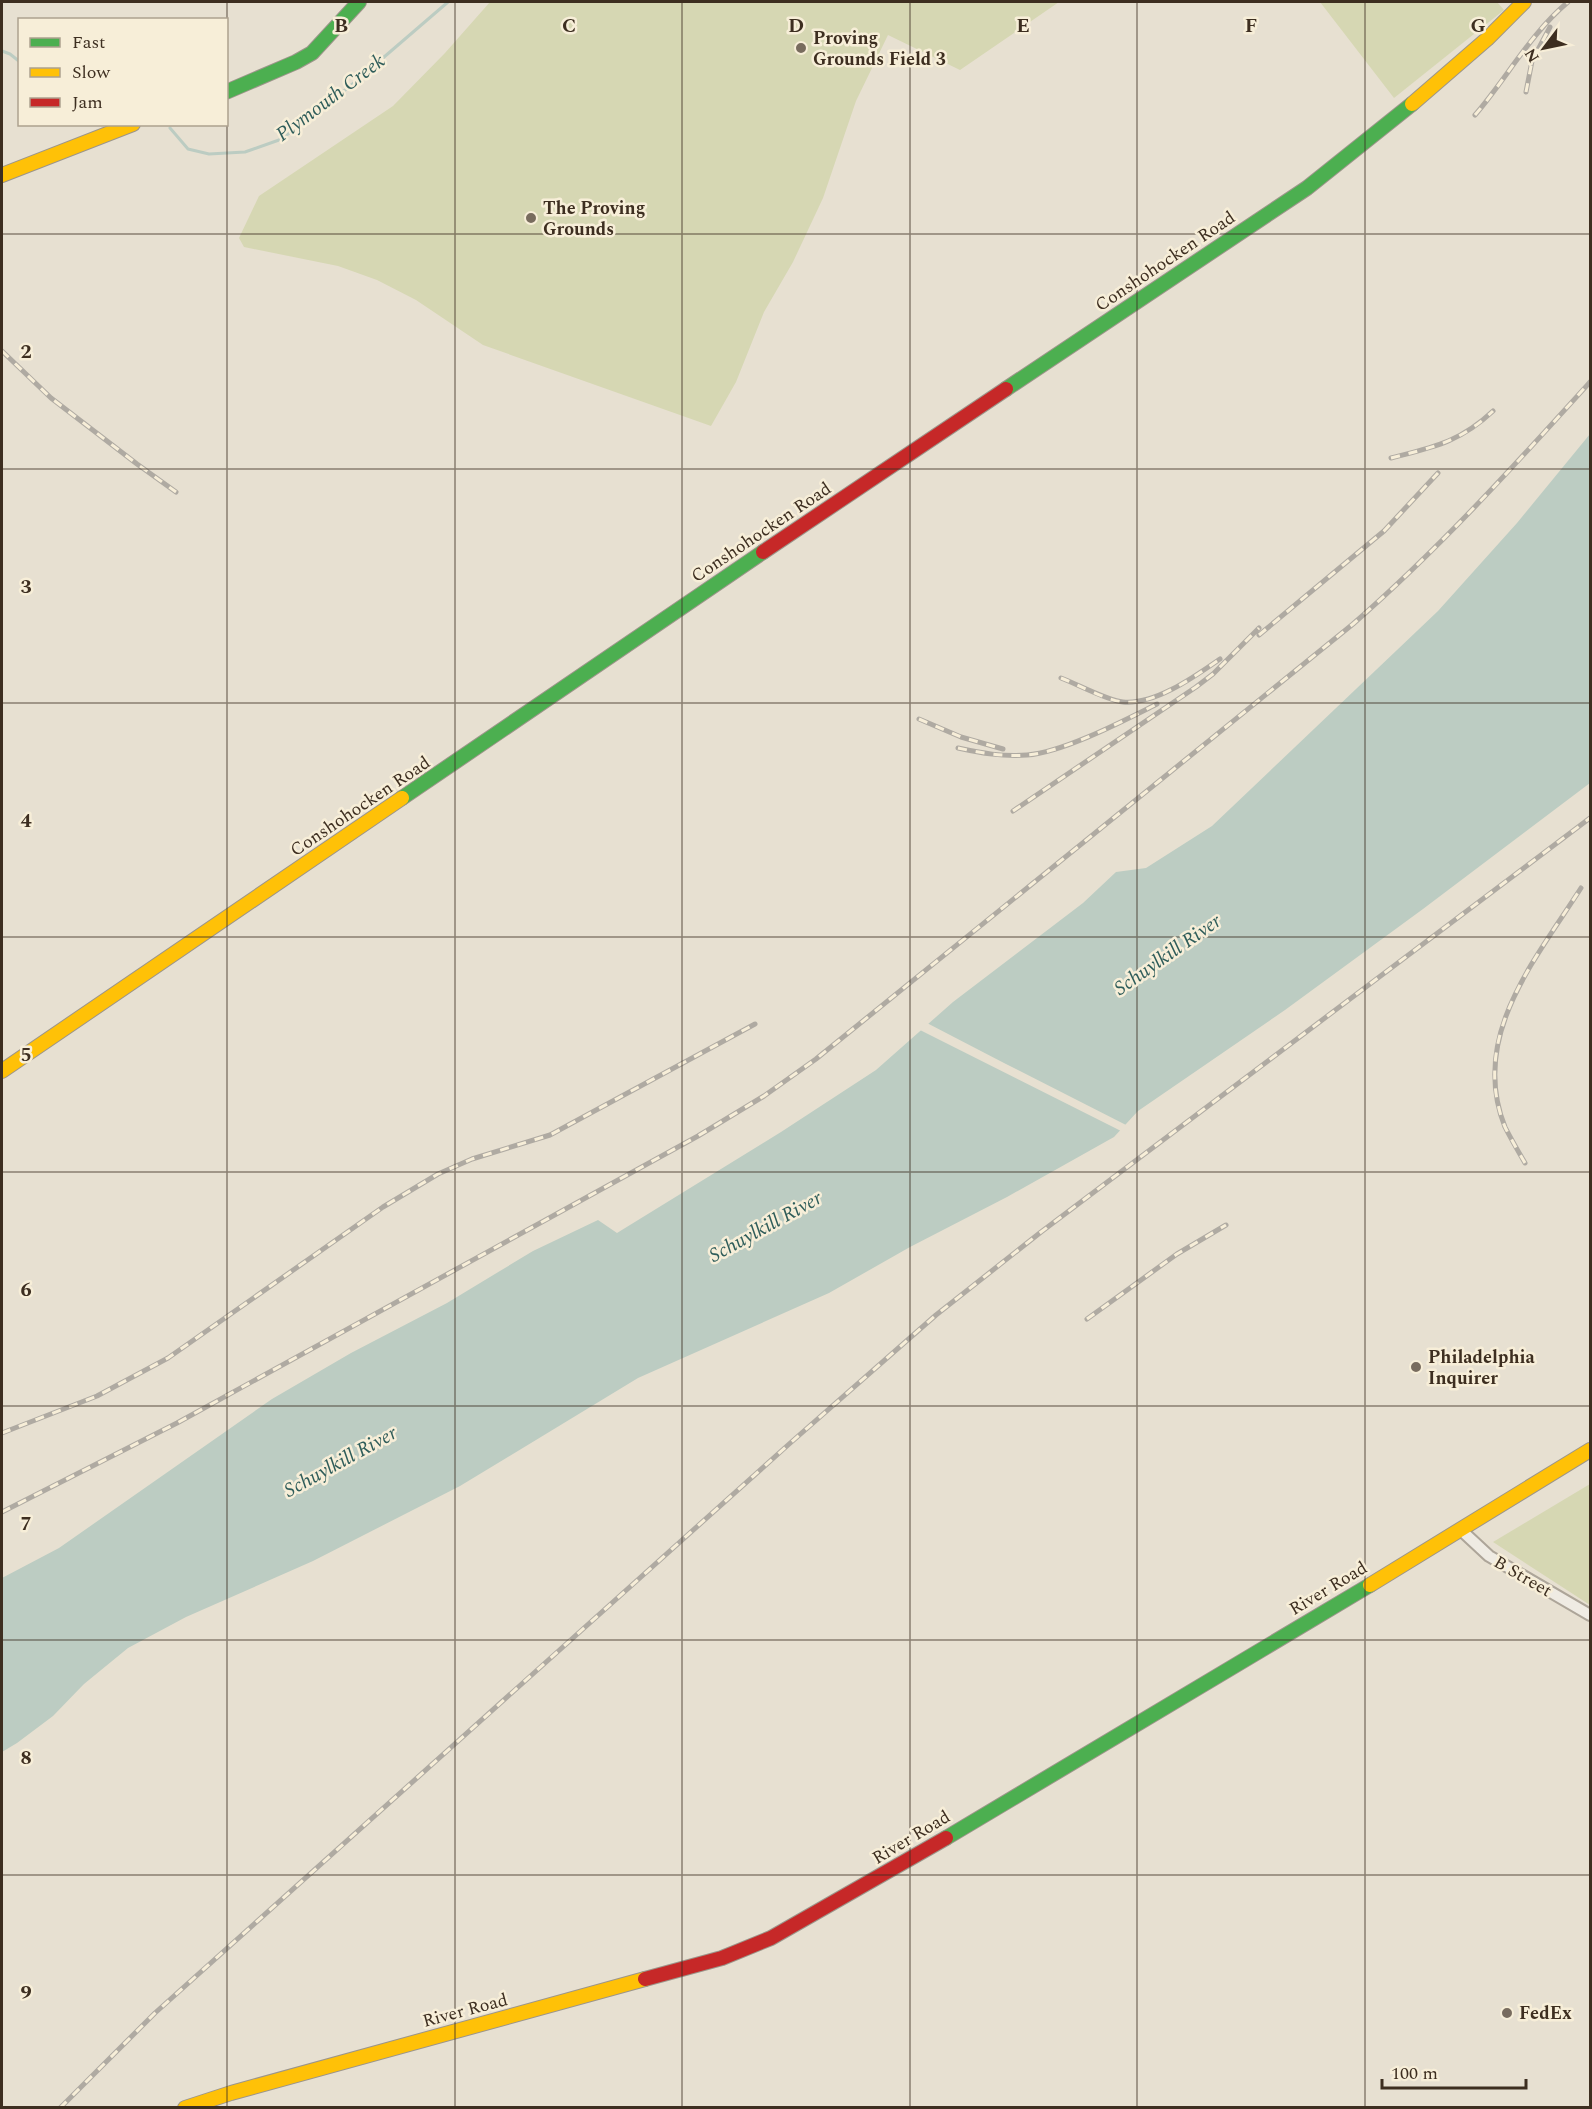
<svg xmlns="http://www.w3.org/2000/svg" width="1592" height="2109" font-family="Spectral,serif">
<rect width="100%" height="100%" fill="#e7e0d1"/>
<path fill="#d6d7b3" d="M 490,2 L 1059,2 L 960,70 L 888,35 L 856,101 L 823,198 L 793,262 L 764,312 L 736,382 L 711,426 L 483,345 L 416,300 L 377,280 L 338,266 L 244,247 L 239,238 L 259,196 L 393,106 L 445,53 Z
M 1320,2 L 1497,2 L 1504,10 L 1394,98 Z
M 1590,1484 L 1590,1605 L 1493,1542 Z"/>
<path fill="#bcccc2" d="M 1590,434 L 1590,783 L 1423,909 L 1285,1010 L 1138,1111 L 1114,1137 L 1007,1197 L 910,1247 L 829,1293 L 638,1378 L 460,1486 L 313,1561 L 186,1617 L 128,1648 L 84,1684 L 53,1716 L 17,1743 L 2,1752 L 2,1578 L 59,1548 L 272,1399 L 351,1353 L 447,1303 L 533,1251 L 598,1220 L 617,1233 L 781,1132 L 876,1070 L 953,1002 L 1083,903 L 1116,872 L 1146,868 L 1212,826 L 1438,611 L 1517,523 Z"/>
<path fill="#e7e0d1" d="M 925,1022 L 1004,1063 L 1128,1126 L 1123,1132 L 918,1029 Z"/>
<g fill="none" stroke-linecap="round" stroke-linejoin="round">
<path stroke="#bcccc2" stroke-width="3" d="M 2,51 L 10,54 L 20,62
M 170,128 L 188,149 L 209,154 L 245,152 L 279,140 L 303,124 L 355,82 L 448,2"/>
<defs>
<path id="street" d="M 1461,1530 L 1489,1556 L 1590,1615"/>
<path id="fast" d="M 226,92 L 296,62 L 312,53 L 359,2
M 1006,389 L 1307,188 L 1412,104
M 402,798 L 763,552
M 946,1838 L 1370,1585"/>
<path id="slow" d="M 1412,104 L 1487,39 L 1524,2
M 2,175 L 133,124
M 2,1071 L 402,798
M 1370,1585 L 1590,1450
M 185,2108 L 231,2093 L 645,1979"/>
<path id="jam" d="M 763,552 L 1006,389
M 645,1979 L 722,1958 L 771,1938 L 946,1838"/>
</defs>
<use href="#street" stroke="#ada599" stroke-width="14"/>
<use href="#fast" stroke="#9c958a" stroke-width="16"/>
<use href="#slow" stroke="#9c958a" stroke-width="16"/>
<use href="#jam" stroke="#9c958a" stroke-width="16"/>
<use href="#street" stroke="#efebe3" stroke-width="10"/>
<use href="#fast" stroke="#4caf50" stroke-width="14"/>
<use href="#slow" stroke="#ffc107" stroke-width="14"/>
<use href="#jam" stroke="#c62828" stroke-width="14"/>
<defs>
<path id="rail" d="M 1526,92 L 1532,61 L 1550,27
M 1475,115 C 1507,78 1530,34 1568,2
M 2,351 L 51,398 L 137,464 L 176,492
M 1391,458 C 1434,447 1460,442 1493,411
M 1259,635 L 1384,531 L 1438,473
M 1061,678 C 1077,684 1108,701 1123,702 C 1155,705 1194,677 1220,659
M 919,719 L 961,737 L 1003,749
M 958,748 C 981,753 1003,757 1027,755 C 1064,752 1123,721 1157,704
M 1013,811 L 1196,687 L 1213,674 L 1259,628
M 1525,1163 C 1518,1151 1511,1139 1505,1127 C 1469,1037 1535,960 1581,888
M 1087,1319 L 1177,1254 L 1226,1225
M 2,1433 L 97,1396 L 168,1358 L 383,1207 L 438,1174 L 472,1159 L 550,1135 L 755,1024
M 2,1512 L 177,1423 L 698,1136 L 764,1096 L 816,1059 L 1353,624 C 1439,549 1514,466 1590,382
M 60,2108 L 155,2013 L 788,1445 L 936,1315 L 1041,1232 L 1590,818"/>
</defs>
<use href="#rail" stroke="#afaaa2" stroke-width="5"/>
<use href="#rail" stroke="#f7eed8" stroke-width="3" stroke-dasharray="9" stroke-linecap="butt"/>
</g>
<path fill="none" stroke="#3d2e20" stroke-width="1.5" stroke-opacity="0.55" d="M 227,2 L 227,2108M 455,2 L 455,2108M 682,2 L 682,2108M 910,2 L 910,2108M 1137,2 L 1137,2108M 1365,2 L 1365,2108M 2,234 L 1590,234M 2,469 L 1590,469M 2,703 L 1590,703M 2,937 L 1590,937M 2,1172 L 1590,1172M 2,1406 L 1590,1406M 2,1640 L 1590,1640M 2,1875 L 1590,1875"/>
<g fill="#786c5e" stroke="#f7eed8" stroke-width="2">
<circle cx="801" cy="48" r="6"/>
<circle cx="531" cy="218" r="6"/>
<circle cx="1416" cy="1367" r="6"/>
<circle cx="1507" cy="2013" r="6"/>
</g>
<g text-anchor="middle" stroke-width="5" stroke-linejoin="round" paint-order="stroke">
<g font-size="18" font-weight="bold" fill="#3d2e20" stroke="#f7eed8" text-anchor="start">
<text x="813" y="44">Proving<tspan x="813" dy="21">Grounds Field 3</tspan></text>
<text x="543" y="214">The Proving<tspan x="543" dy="21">Grounds</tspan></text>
<text x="1428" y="1363">Philadelphia<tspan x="1428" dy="21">Inquirer</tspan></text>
<text x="1519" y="2019">FedEx</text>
</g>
<g font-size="18" fill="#3d2e20" stroke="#f7eed8">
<text transform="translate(1165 261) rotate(-34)" y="6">Conshohocken Road</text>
<text transform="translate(761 532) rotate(-34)" y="6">Conshohocken Road</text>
<text transform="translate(360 806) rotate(-34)" y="6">Conshohocken Road</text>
<text transform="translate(1523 1576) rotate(30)" y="6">B Street</text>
<text transform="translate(1328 1588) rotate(-31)" y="6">River Road</text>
<text transform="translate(911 1837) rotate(-31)" y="6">River Road</text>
<text transform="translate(465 2010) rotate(-15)" y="6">River Road</text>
</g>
<g font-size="20" font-style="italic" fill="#2f5d5a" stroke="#f7eed8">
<text transform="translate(330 97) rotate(-37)" y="7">Plymouth Creek</text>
<text transform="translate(1167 954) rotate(-35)" y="7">Schuylkill River</text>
<text transform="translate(765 1226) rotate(-29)" y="7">Schuylkill River</text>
<text transform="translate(340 1461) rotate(-29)" y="7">Schuylkill River</text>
</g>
</g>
<g font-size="20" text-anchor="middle" font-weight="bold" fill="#3d2e20" stroke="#f7eed8" stroke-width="5" stroke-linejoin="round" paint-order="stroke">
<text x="341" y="32">B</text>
<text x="569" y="32">C</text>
<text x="796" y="32">D</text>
<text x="1023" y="32">E</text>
<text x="1251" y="32">F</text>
<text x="1478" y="32">G</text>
<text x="26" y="358">2</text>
<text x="26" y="593">3</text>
<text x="26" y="827">4</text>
<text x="26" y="1061">5</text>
<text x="26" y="1296">6</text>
<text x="26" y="1530">7</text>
<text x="26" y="1764">8</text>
<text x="26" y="1999">9</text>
</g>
<rect width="1592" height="2109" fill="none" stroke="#3d2e20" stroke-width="6"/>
<rect x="18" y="18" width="210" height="108" fill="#f7eed8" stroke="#ada18e" stroke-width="1.5"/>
<rect x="30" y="38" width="30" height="9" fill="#4caf50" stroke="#ada18e" stroke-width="1.5"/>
<text x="72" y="48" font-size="18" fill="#3d2e20">Fast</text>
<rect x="30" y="68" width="30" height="9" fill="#ffc107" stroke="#ada18e" stroke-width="1.5"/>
<text x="72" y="78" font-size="18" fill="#3d2e20">Slow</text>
<rect x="30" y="98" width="30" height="9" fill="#c62828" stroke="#ada18e" stroke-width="1.5"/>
<text x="72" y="108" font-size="18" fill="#3d2e20">Jam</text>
<g transform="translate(1544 48) rotate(238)" stroke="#f7eed8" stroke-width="4.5" paint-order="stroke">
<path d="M0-4.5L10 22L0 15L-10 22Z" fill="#3d2e20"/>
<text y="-9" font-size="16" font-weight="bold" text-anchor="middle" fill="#3d2e20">N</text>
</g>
<path d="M1382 2079v9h144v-9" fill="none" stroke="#3d2e20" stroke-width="3"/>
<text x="1391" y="2079" font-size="18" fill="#3d2e20" stroke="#f7eed8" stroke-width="4.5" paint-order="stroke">100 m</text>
</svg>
